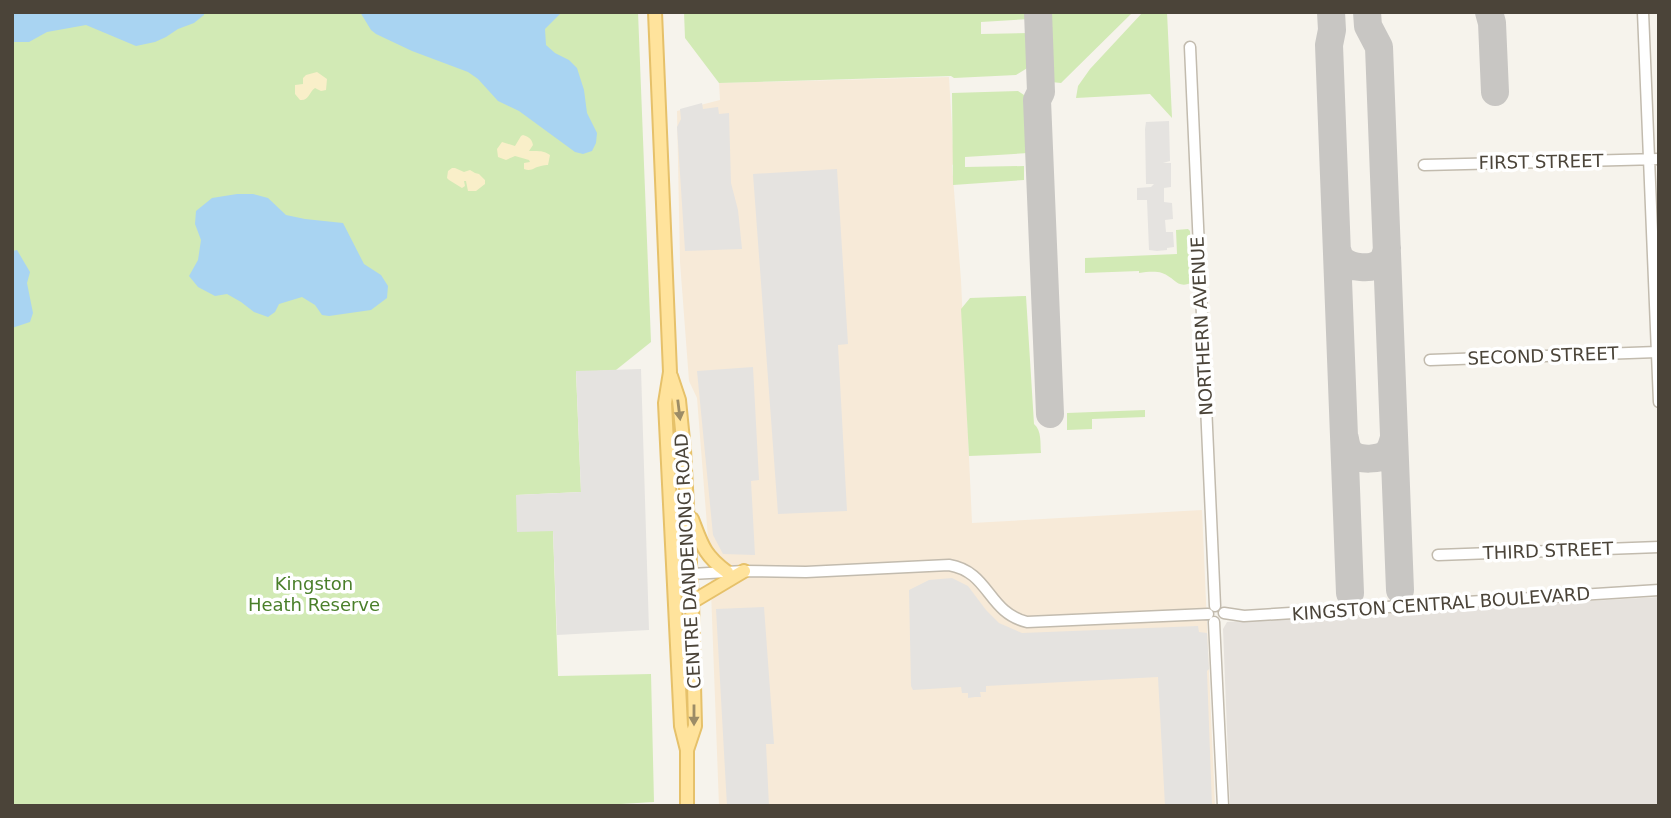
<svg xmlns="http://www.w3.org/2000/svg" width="1671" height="818" font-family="'DejaVu Sans',sans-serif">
<rect width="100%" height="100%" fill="#f6f3ec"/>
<path fill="#f7ead8" d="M 949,77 L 954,164 L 952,165 L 961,280 L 972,523 L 1202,510 L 1215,806 L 719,806 L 710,564 L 697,398 L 689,381 L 680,262 L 677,111 L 720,100 L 719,83 Z"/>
<path fill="#e6e2dd" d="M 1659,597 L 1659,806 L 1230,806 L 1223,629 L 1227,622 Z"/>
<path fill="#d2eab5" d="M 12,12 L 638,12 L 651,342 L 616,370 L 576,372 L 581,492 L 516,495 L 553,531 L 558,676 L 651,674 L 654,802 L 588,806 L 12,806 Z
M 684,12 L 1030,12 L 1030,19 L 981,22 L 981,34 L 1030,33 L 1031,53 L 1029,67 L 1016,75 L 954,78 L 951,76 L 719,83 L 685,38 Z
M 1047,12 L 1133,12 L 1061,83 L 1051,82 Z
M 1143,12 L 1167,12 L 1172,118 L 1150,94 L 1076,98 L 1078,86 L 1090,69 Z
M 1018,91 L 1024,95 L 1026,104 L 1028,153 L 965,157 L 965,167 L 1024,166 L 1024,180 L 953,185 L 952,93 Z
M 1188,229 L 1190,231 L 1193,282 C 1177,290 1176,278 1162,273 C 1155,271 1147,272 1139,273 L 1139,271 L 1085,273 L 1085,258 L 1177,254 L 1176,230 Z
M 1026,296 L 1034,424 C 1042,431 1040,443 1041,453 L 969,456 L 961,309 L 970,298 Z
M 1145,410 L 1145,417 L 1092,419 L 1092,429 L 1067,430 L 1067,413 Z"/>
<path fill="#f9efc9" d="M 317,72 L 327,79 L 326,90 L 321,91 L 315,88 C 309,92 309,101 300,100 L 295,94 L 295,85 L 303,84 L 303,78 L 306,75 Z
M 523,135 C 529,137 532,139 533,145 L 529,151 C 536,151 544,150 550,155 L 548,165 C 546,165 544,165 541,166 C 534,167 532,172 524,169 L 524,163 L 530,162 L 529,160 L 515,156 L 506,160 L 498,157 L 497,149 L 502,142 L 515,146 L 521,136 Z
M 452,168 L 455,168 L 464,172 L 470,170 L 475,173 L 479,174 L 485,180 L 485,184 L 476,191 L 468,191 L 466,181 L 464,181 L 465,186 L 462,188 L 449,180 L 447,178 L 448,171 Z"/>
<path fill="#e5e3e0" d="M 702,103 L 703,109 L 718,107 L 719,114 L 729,113 L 731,183 L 738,210 L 742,249 L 685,251 L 677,127 L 681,119 L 680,109 Z
M 1169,121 L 1170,161 L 1163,163 L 1171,163 L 1171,187 L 1164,188 L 1164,202 L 1172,203 L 1173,219 L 1165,220 L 1166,232 L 1173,232 L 1174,247 L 1167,248 L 1167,250 L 1157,251 L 1149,250 L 1147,200 L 1137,200 L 1137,188 L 1151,187 L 1154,184 L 1146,184 L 1145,129 L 1146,122 Z
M 837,169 L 848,344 L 838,345 L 847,511 L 778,514 L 753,174 Z
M 753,367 L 759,480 L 751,481 L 755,555 L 723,554 L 713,535 L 697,371 Z
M 641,369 L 649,630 L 557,635 L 553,531 L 517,532 L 516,495 L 581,492 L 576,371 Z
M 952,578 L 968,586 L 986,610 L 999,623 L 1022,633 L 1198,626 L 1199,632 L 1207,633 L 1209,669 L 1207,671 L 1212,806 L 1165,806 L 1158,677 L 986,686 L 986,692 L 980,692 L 981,697 L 975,697 L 968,698 L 968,693 L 962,693 L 961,687 L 913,690 L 911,686 L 909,590 L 929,580 Z
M 764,607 L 774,744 L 766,744 L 769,806 L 727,806 L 716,609 Z"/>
<path fill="#a9d4f2" d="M 12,12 L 204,12 L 204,15 L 194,23 L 178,29 L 166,37 L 155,42 L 136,46 L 86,25 L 47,32 L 29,42 L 12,42 Z
M 360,12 L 562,12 L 545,29 L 546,45 L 555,53 L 569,60 L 577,68 L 584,90 L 587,113 L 597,133 L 596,143 L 592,151 L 583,154 L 575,152 L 519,111 L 498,101 L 478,79 L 468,72 L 412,51 L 376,34 L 371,30 Z
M 237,194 L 253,194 L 268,198 L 286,215 L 305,219 L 343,223 L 364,264 L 381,275 L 388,286 L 387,298 L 371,310 L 329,316 L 322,315 L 315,305 L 302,297 L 279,304 L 275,312 L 268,317 L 254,312 L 241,302 L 227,294 L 215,296 L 198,287 L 189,276 L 198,260 L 201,240 L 195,224 L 196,211 L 212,198 Z
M 17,250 L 30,272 L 27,283 L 33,313 L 30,322 L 12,328 L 12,251 Z"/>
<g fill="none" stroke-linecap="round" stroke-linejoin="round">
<path stroke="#c8c6c3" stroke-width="28" d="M 1038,12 L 1041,92 L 1037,100 L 1050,414
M 1331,12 L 1332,30 L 1329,45 L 1350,593
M 1367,12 L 1368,26 L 1379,47 L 1400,590
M 1489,12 L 1492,23 L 1495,92
M 1337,250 C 1339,255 1339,257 1342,260 C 1350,268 1372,270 1380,263 C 1385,259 1386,254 1387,248
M 1345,439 C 1346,445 1347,451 1353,455 C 1360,460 1379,460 1386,454 C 1391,450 1392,444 1394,438"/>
<defs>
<path id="minor" d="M 1643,12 L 1659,402
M 1190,47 L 1215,606
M 1424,165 L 1659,159
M 1430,360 L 1657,352
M 1438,555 L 1659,547
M 674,575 L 744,571 L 806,572 L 949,565 C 990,572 987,612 1027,622 L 1208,614
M 1224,613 L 1244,616 L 1659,590
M 1214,622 L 1223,806"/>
<path id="major" d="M 655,12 L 670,372 L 665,403 L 681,726 L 687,750
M 671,376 L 679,400 L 684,450 L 692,602 L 695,726 L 687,750 L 687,806
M 692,519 C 702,545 704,555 727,572
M 692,602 L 744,571"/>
</defs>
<use href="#minor" stroke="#c2bbae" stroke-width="13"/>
<use href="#major" stroke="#e6c16a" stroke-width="16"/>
<use href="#minor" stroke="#fff" stroke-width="10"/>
<use href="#major" stroke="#ffe39c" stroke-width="12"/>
</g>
<defs><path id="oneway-solid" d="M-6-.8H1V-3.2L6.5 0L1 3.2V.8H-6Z" transform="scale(1.75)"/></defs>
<g fill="#9c8c66">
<use href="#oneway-solid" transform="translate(679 410) rotate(83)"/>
<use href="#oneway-solid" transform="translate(694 715) rotate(90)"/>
</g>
<g text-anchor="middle" stroke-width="7" stroke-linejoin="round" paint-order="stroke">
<g font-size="18" fill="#4b4439" stroke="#fff">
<text transform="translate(1541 162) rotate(-1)" y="6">FIRST STREET</text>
<text transform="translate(1202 326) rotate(-93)" y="6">NORTHERN AVENUE</text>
<text transform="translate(1543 356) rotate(-2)" y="6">SECOND STREET</text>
<text transform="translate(1548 551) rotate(-2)" y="6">THIRD STREET</text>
<text transform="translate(688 561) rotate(-93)" y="6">CENTRE DANDENONG ROAD</text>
<text transform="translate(1441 604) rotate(-4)" y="6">KINGSTON CENTRAL BOULEVARD</text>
</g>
<g font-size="18" fill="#4a7f2a" stroke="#fff">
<text x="314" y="590">Kingston<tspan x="314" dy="21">Heath Reserve</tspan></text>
</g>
</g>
<rect width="1671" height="818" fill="none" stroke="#4b4439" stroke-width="28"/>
</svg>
